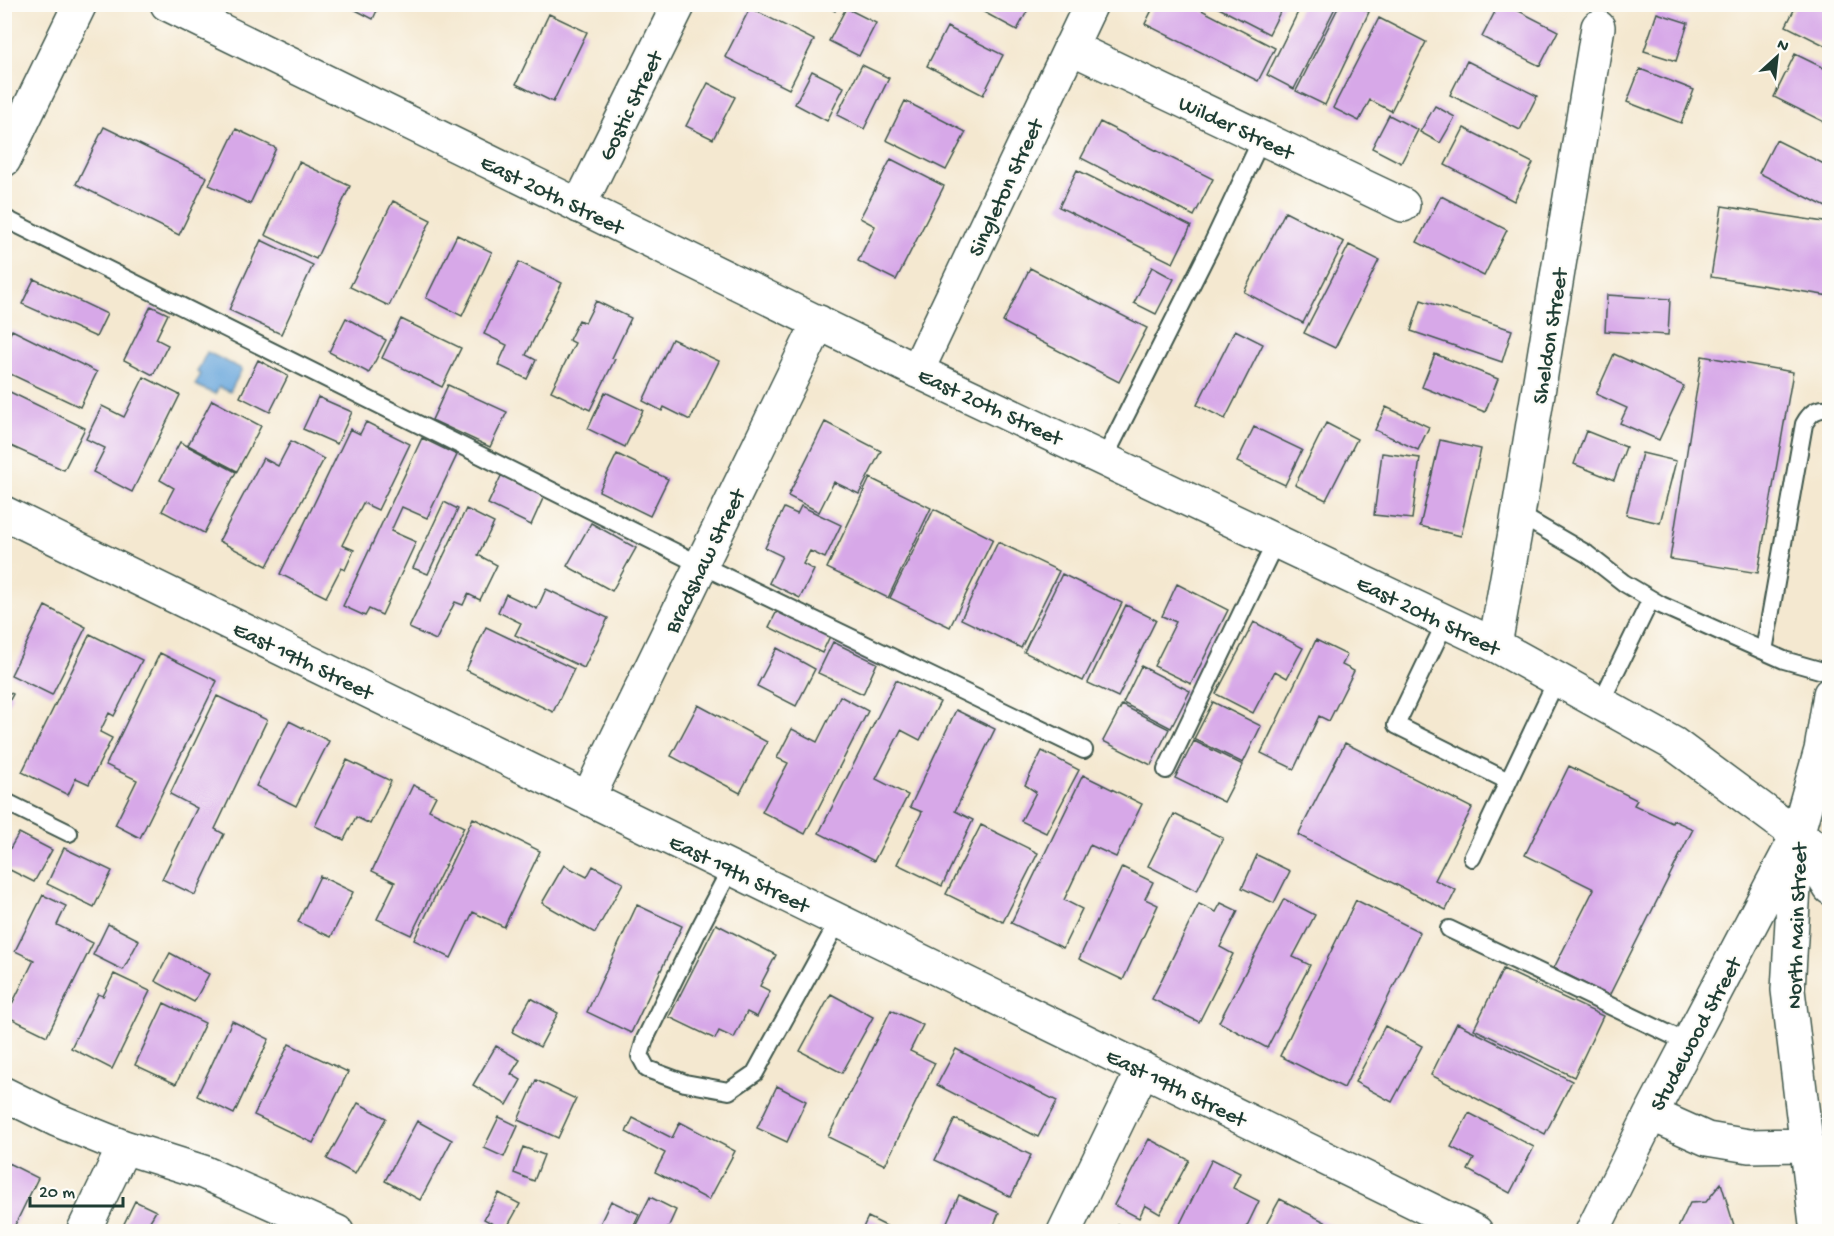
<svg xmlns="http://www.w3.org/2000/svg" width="1834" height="1236" font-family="'Gochi Hand',sans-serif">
<rect width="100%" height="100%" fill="#fdfcf7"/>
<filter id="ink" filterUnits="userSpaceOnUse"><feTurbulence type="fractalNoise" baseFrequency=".0167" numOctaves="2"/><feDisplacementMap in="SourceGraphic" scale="12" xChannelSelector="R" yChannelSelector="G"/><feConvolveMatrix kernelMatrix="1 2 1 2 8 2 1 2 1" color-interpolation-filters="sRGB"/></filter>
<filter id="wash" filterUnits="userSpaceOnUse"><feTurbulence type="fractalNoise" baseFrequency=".008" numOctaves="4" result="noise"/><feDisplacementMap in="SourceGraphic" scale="24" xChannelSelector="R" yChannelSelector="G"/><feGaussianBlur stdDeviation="1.35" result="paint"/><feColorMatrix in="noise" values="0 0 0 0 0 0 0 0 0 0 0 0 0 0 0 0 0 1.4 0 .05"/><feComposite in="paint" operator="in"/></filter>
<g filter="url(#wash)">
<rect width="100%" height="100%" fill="#f4e8d0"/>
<path fill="#6ba7dc" stroke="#457288" stroke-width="1.5" d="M 207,352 L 242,369 L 230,392 L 219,387 L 215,394 L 195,385 L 201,374 L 197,372 Z"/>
<g id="blocks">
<path fill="#d7a8e8" d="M 344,4 L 380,4 L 373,19 Z
M 822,4 L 839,4 L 835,11 Z
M 969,4 L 1031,4 L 1017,30 Z
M 1155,4 L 1190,4 L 1275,48 L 1258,81 L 1145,24 Z
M 1211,4 L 1284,4 L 1269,34 Z
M 1302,4 L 1337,4 L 1294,89 L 1267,75 Z
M 1340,4 L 1355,4 L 1369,12 L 1325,105 L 1296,91 Z
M 1499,4 L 1505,4 L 1558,31 L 1540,66 L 1482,37 Z
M 1797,4 L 1830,4 L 1830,48 L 1786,26 Z
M 750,8 L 814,40 L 789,89 L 725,57 Z
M 846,8 L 876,23 L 859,56 L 829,41 Z
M 1657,13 L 1688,23 L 1676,61 L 1644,51 Z
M 549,14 L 587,32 L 553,102 L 516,84 Z
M 1379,18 L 1426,42 L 1391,111 L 1370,100 L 1359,121 L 1333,108 Z
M 947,27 L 1003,55 L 983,95 L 927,66 Z
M 1795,54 L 1830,71 L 1830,125 L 1774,97 Z
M 1467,61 L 1537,96 L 1520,130 L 1450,95 Z
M 862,65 L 889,78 L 864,129 L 837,115 Z
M 1640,69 L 1694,90 L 1681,123 L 1627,102 Z
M 812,71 L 844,87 L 827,121 L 795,104 Z
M 708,83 L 735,97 L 713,139 L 686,126 Z
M 905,101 L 966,132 L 946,170 L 886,140 Z
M 1435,106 L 1455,117 L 1440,143 L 1420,132 Z
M 1389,115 L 1418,130 L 1401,163 L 1372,148 Z
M 1100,122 L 1213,179 L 1194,216 L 1081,158 Z
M 104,127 L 207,177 L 179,235 L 76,184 Z
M 1464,128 L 1533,163 L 1514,201 L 1445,165 Z
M 236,129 L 276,148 L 250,204 L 209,185 Z
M 1776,140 L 1830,167 L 1830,209 L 1759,173 Z
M 891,159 L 944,186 L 896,280 L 858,261 L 875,226 L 860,218 Z
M 299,162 L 350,186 L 316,259 L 265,235 Z
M 1077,170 L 1191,226 L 1173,263 L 1059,207 Z
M 1441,196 L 1507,230 L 1484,276 L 1417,242 Z
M 393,201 L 431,220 L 389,306 L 350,287 Z
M 1722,206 L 1830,223 L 1830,296 L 1711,277 Z
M 1285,212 L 1344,242 L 1303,323 L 1244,292 Z
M 457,235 L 492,252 L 462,316 L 426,298 Z
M 261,240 L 313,265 L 281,334 L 229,310 Z
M 1349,245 L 1379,260 L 1335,348 L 1304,333 Z
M 519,262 L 562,283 L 526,355 L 536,360 L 527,379 L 498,365 L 507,345 L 484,334 Z
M 1152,267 L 1174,279 L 1156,314 L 1134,303 Z
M 1030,268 L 1147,328 L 1119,382 L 1003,322 Z
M 34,279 L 107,314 L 96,337 L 22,304 Z
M 1607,295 L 1670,299 L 1668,335 L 1605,331 Z
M 1421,300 L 1512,330 L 1502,362 L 1411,331 Z
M 596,301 L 631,318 L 612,358 L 615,359 L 590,410 L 551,391 L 575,343 L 569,340 L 579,320 L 585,323 Z
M 151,306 L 168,314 L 156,339 L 168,345 L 153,375 L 124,360 Z
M 346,318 L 386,340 L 369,373 L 329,352 Z
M 401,319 L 461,348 L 442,387 L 382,358 Z
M 12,330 L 97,372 L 80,407 L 4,371 L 4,346 Z
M 1235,330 L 1263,344 L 1225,419 L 1197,405 Z
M 672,339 L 719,361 L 690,420 L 664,407 L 662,411 L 643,401 Z
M 1435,354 L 1498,379 L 1485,412 L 1422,387 Z
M 1614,354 L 1684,386 L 1659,440 L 1620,423 L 1627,408 L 1596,394 Z
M 1702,356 L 1793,372 L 1758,573 L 1670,559 Z
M 258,360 L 288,376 L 270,412 L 240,397 Z
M 144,377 L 180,395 L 132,492 L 93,472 L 105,448 L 86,439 L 102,406 L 124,417 Z
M 448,385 L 507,412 L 490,447 L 432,420 Z
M 8,391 L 85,428 L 64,470 L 4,443 L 4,399 Z
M 605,392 L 643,410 L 625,447 L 588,429 Z
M 318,397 L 352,412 L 337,444 L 303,429 Z
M 212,400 L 261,426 L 237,471 L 188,445 Z
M 1386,407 L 1429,427 L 1418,450 L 1375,430 Z
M 366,422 L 410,444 L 378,510 L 363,503 L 342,545 L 354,550 L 345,570 L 341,568 L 326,597 L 280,574 L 350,429 L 360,434 Z
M 825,422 L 881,451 L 859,494 L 834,482 L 819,512 L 788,496 Z
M 1326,423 L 1357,439 L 1326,500 L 1295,485 Z
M 1254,427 L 1302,450 L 1285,485 L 1237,462 Z
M 1586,431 L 1626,447 L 1614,480 L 1574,464 Z
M 422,438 L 457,455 L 427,518 L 402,507 L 391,531 L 416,542 L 382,615 L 369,609 L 365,616 L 343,606 Z
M 1440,440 L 1481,449 L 1461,536 L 1420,526 Z
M 291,441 L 324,459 L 267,566 L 219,541 L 263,458 L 278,466 Z
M 180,442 L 236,472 L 204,533 L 162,511 L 174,488 L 160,480 Z
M 1382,453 L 1420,458 L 1412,519 L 1374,515 Z
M 1642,453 L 1676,461 L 1660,523 L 1626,515 Z
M 617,454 L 668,479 L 650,516 L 599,491 Z
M 502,474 L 545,494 L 531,525 L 488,504 Z
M 870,478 L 931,508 L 888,598 L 827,568 Z
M 444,502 L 458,509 L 428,574 L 413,568 Z
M 801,506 L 841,525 L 825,558 L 810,551 L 803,564 L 814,570 L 800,598 L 769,583 L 782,556 L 765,548 L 784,508 L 797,514 Z
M 466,509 L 494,523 L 478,555 L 497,565 L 480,600 L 468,594 L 463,605 L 455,602 L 436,640 L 409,628 Z
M 934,509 L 993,539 L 950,627 L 890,598 Z
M 591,523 L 636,548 L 612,591 L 567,566 Z
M 998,542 L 1059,571 L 1021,648 L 961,619 Z
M 1062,574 L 1122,603 L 1083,681 L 1024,652 Z
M 1177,584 L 1228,610 L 1191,684 L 1154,666 L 1176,622 L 1162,616 Z
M 546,589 L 608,618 L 584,668 L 515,635 L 521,623 L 498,612 L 506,594 L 537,609 Z
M 1126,605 L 1156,620 L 1118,697 L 1088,683 Z
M 45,606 L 86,627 L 52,695 L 11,675 Z
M 778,609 L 830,636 L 822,653 L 769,627 Z
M 1254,622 L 1303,648 L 1287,678 L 1275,671 L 1253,713 L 1216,694 Z
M 486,627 L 574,669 L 553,712 L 466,670 Z
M 90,634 L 142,660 L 114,716 L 109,713 L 100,732 L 112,738 L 89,784 L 76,778 L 68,795 L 22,772 Z
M 1316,640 L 1347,655 L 1342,665 L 1354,671 L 1329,721 L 1319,716 L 1294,769 L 1261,753 Z
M 833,642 L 877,663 L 863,694 L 818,673 Z
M 777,648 L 815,669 L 796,706 L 757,686 Z
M 160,653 L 217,681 L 140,838 L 115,825 L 137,780 L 106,765 Z
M 1141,666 L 1190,691 L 1171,728 L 1123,703 Z
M 896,680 L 940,702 L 920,740 L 901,730 L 876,779 L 908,795 L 874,861 L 819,833 Z
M 4,690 L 13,694 L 4,711 Z
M 217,696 L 267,720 L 215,829 L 224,834 L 195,895 L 162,879 L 197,808 L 170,794 Z
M 840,696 L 868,711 L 805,834 L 762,812 L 788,763 L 777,758 L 792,729 L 817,742 Z
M 1213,702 L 1261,726 L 1243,763 L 1194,739 Z
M 698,705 L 767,742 L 740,793 L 671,756 Z
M 1122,705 L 1169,729 L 1151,765 L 1103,741 Z
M 956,710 L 995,729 L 955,811 L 973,820 L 942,886 L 897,864 L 922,812 L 910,807 Z
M 289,721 L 329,741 L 296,806 L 256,786 Z
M 1194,741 L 1243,765 L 1224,802 L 1175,778 Z
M 1345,743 L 1472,808 L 1435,880 L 1456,890 L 1446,910 L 1298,835 Z
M 1042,751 L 1079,770 L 1046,833 L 1021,821 L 1036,792 L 1025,785 Z
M 347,760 L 391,781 L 370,824 L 356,817 L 344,840 L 315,826 Z
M 1569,766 L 1637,800 L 1634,805 L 1672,823 L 1673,820 L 1693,829 L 1609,996 L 1554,968 L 1594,889 L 1525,855 Z
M 1083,775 L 1142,804 L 1116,857 L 1090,845 L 1064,900 L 1082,909 L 1063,948 L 1011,923 Z
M 413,785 L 436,796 L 429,810 L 464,827 L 411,935 L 377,919 L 395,882 L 372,871 Z
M 1174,814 L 1223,838 L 1197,891 L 1148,866 Z
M 473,818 L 540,851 L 504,927 L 473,912 L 451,958 L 414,940 Z
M 981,825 L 1038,853 L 1003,922 L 946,894 Z
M 19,833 L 52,850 L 34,882 L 4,867 L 4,859 Z
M 64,848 L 112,871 L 94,907 L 47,884 Z
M 1257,855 L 1290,871 L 1274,903 L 1242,888 Z
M 564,865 L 587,877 L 593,866 L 623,883 L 595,933 L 542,903 Z
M 1122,867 L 1153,882 L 1145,899 L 1158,905 L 1123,980 L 1079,959 Z
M 320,876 L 353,892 L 331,937 L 298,922 Z
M 43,895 L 66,906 L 57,925 L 93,943 L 47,1036 L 6,1016 L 34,960 L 15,951 Z
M 1284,899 L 1315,915 L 1293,957 L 1310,965 L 1267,1048 L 1219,1022 Z
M 1356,900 L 1420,932 L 1344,1088 L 1280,1056 Z
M 1221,903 L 1238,911 L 1220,947 L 1233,954 L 1199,1022 L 1152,999 L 1199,904 L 1216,912 Z
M 637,905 L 682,926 L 631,1033 L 587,1012 Z
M 108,924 L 139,940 L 123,970 L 93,955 Z
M 716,924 L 776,955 L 760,986 L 770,991 L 757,1017 L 747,1012 L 734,1038 L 719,1031 L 715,1039 L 669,1017 Z
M 170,953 L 209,974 L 194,1002 L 155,981 Z
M 1503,969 L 1603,1016 L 1574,1077 L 1474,1029 Z
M 114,974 L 150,991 L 112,1069 L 71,1048 L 98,994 L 103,996 Z
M 831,994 L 873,1017 L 842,1073 L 800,1051 Z
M 531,998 L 558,1013 L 540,1047 L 512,1032 Z
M 164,1003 L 205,1023 L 176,1084 L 135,1065 Z
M 891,1010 L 923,1025 L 910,1051 L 935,1063 L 885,1165 L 828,1137 Z
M 232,1021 L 269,1039 L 234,1114 L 197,1096 Z
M 1457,1023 L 1572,1081 L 1545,1134 L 1431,1075 Z
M 1385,1026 L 1422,1046 L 1392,1102 L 1355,1082 Z
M 289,1044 L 348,1072 L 313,1143 L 254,1115 Z
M 496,1046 L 520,1060 L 511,1074 L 521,1080 L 507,1105 L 473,1085 Z
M 956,1049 L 1057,1101 L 1038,1137 L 937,1085 Z
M 536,1080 L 576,1099 L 558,1138 L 518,1120 Z
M 777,1086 L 806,1101 L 787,1142 L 757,1128 Z
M 358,1103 L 386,1118 L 355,1174 L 327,1159 Z
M 1469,1113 L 1534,1147 L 1510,1193 L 1468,1170 L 1474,1159 L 1451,1147 Z
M 499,1117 L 518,1126 L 504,1157 L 484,1148 Z
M 633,1118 L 672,1138 L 680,1122 L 735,1151 L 709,1200 L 655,1172 L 665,1153 L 626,1132 Z
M 955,1119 L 1031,1155 L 1011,1197 L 935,1160 Z
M 417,1121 L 452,1140 L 420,1200 L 385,1181 Z
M 1149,1139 L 1189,1160 L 1160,1214 L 1145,1205 L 1139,1218 L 1114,1205 Z
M 523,1147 L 544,1155 L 534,1181 L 514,1173 Z
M 1212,1159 L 1240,1173 L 1233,1188 L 1259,1201 L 1244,1232 L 1176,1232 Z
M 4,1161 L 38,1178 L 13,1229 L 4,1225 Z
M 1721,1183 L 1736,1232 L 1676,1232 L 1690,1203 L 1706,1202 Z
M 499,1193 L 520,1204 L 505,1231 L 484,1219 Z
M 959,1195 L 999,1213 L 991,1232 L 943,1231 Z
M 650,1197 L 676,1210 L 666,1232 L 644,1232 L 635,1227 Z
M 1280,1199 L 1333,1226 L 1330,1232 L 1262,1232 Z
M 135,1201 L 156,1211 L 150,1221 L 168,1230 L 167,1232 L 120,1232 Z
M 611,1201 L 639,1214 L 631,1232 L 596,1232 Z
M 868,1217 L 898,1232 L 861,1232 Z
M 1118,1225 L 1132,1232 L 1115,1232 Z"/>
</g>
</g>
<g filter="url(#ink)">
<use href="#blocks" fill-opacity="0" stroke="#3f574b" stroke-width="1.5"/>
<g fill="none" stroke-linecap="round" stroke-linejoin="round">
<defs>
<path id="service" d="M 4,218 L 701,565 L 1084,750
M 1104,459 L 1212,244 L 1262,138
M 1518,514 L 1587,554 L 1624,583 L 1661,605 L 1784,660 L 1830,673
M 1446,621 L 1396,725 L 1508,781
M 1764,651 L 1804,424 C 1811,412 1816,408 1830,409
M 1600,704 L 1651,599
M 1166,770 L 1276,541
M 4,801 L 69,833
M 1472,858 L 1557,679
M 731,868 L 699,929 L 645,1039 L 640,1056 L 647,1069 L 685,1083 L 729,1091 L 755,1073 L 839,920
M 1449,929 L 1688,1043"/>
<path id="minor" d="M 1070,47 L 1403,205
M 4,160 L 80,4
M 579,206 L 679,4
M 917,371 L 1091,4
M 4,513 L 1476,1232
M 1495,645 L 1516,527 L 1598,27
M 588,798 L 819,322
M 4,1094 L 57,1120 L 124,1147 L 203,1172 L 337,1232
M 83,1232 L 124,1147
M 1064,1232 L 1143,1069"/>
<path id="secondary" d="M 167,4 L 917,371 L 1495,645 L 1674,744 L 1797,835 L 1830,856
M 1800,839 L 1830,888
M 1651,1114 L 1707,1139 L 1749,1146 L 1806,1145
M 1592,1232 L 1651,1114 L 1793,844
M 1817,1232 L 1788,990 L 1797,835 L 1821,750 L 1830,694"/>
</defs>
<use href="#service" stroke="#3f574b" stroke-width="20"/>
<use href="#minor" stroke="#3f574b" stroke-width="36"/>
<use href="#secondary" stroke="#3f574b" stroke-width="36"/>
<use href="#service" stroke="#fff" stroke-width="16"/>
<use href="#minor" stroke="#fff" stroke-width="33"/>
<use href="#secondary" stroke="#fff" stroke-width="33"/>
</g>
</g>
<g text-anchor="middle" stroke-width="4.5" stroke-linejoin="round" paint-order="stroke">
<g font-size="22" fill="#1f3d34" stroke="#fdfcf7">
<text transform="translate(629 105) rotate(-64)" y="8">Gostic Street</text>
<text transform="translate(1237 126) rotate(25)" y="8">Wilder Street</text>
<text transform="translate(1004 187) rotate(-65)" y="8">Singleton Street</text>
<text transform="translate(553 193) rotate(26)" y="8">East 20th Street</text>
<text transform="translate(1548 336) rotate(-81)" y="8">Sheldon Street</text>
<text transform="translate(991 405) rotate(25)" y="8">East 20th Street</text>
<text transform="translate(703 560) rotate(-64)" y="8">Bradshaw Street</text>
<text transform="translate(1429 614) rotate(26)" y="8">East 20th Street</text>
<text transform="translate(304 659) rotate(26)" y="8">East 19th Street</text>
<text transform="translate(740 872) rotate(26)" y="8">East 19th Street</text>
<text transform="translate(1795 926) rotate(-88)" y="8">North Main Street</text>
<text transform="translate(1694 1033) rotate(-62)" y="8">Studewood Street</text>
<text transform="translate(1177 1086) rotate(26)" y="8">East 19th Street</text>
</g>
</g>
<rect width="1834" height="1236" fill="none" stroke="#fdfcf7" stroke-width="24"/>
<g transform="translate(1777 57) rotate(27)" stroke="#fdfcf7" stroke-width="4.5" paint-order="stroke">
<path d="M0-4.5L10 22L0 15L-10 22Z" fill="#1f3d34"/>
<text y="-9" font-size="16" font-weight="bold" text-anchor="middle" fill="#1f3d34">N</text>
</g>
<path d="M30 1197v9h93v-9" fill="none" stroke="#1f3d34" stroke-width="3"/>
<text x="39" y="1197" font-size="18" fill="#1f3d34" stroke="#fdfcf7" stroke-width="4.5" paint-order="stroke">20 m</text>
</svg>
